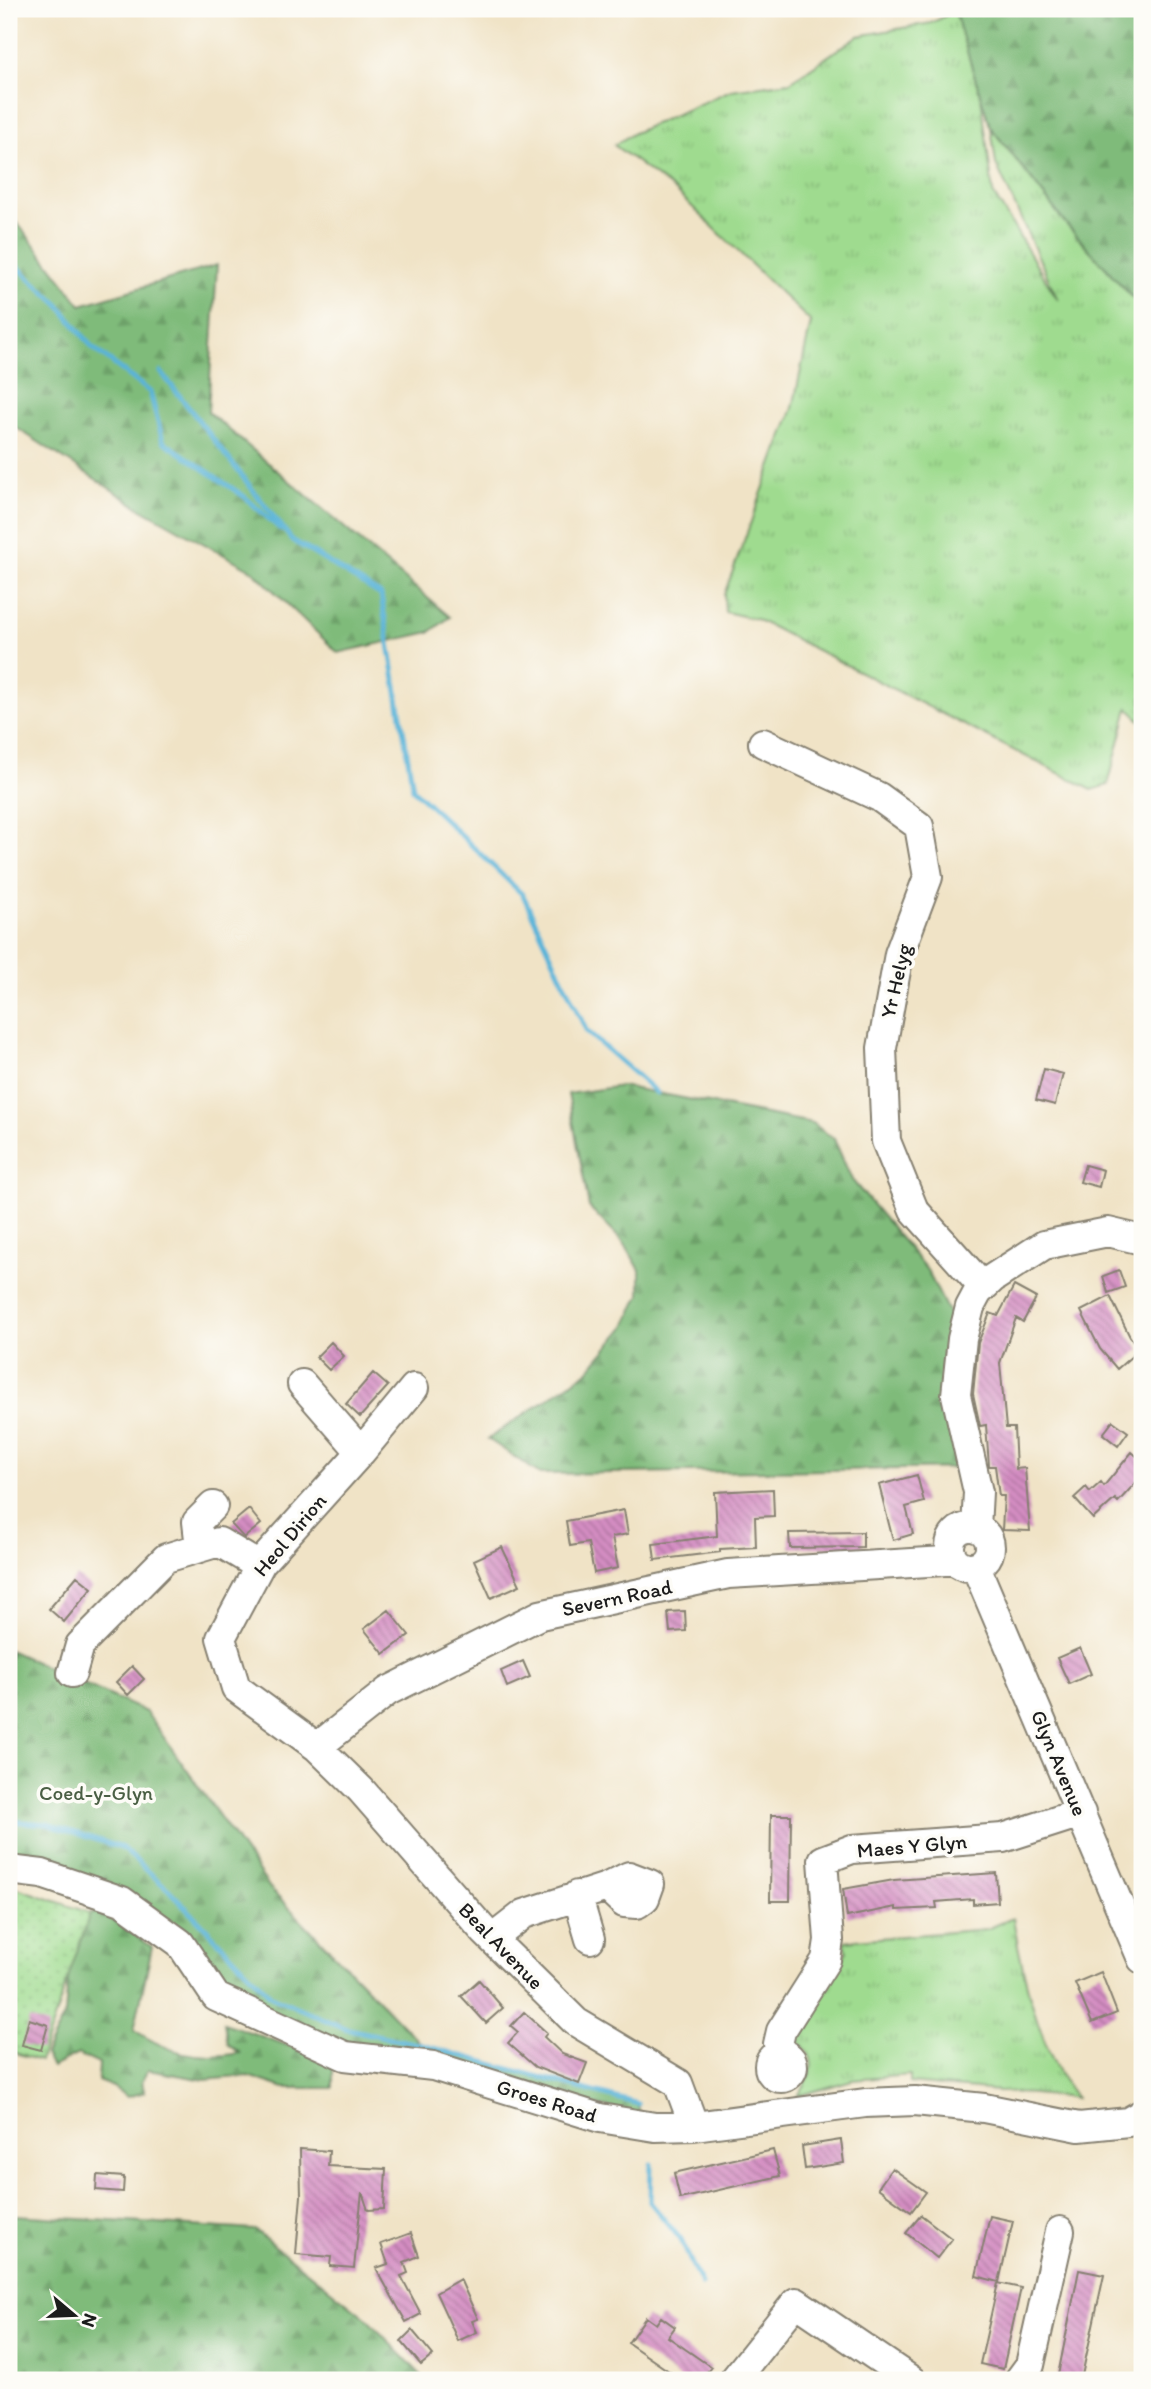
<svg xmlns="http://www.w3.org/2000/svg" width="1151" height="2389" font-family="Itim,sans-serif">
<defs>
<pattern id="grass-tufts" width="24" height="20" patternUnits="userSpaceOnUse" patternTransform="scale(1.75)"><rect width="24" height="20" fill="#9fdb8f"/><path d="M3 7l-1-3M5 7V3M7 7l1-3M15 17l-1-3M17 17v-4M19 17l1-3" fill="none" stroke="#88bb7b"/></pattern>
<pattern id="forest-firs" width="22" height="20" patternUnits="userSpaceOnUse" patternTransform="scale(1.75)"><rect width="22" height="20" fill="#7fbb7a"/><path d="M5 1l3.5 6h-7zM16 11l3.5 6h-7z" fill="#6da069"/></pattern>
<pattern id="garden-dots" width="8" height="8" patternUnits="userSpaceOnUse" patternTransform="scale(1.75)"><rect width="8" height="8" fill="#9fdb8f"/><path d="M2 2h.1M6 6h.1" fill="none" stroke="#88bb7b" stroke-width="1.8" stroke-linecap="round"/></pattern>
<pattern id="building-back-hatch" width="6" height="6" patternUnits="userSpaceOnUse" patternTransform="scale(1.75)"><rect width="6" height="6" fill="#d48dc2"/><path d="M-1 5l2 2M0 0l6 6M5-1l2 2" fill="none" stroke="#ab729d"/></pattern>
</defs>
<rect width="100%" height="100%" fill="#fdfcf7"/>
<filter id="ink" filterUnits="userSpaceOnUse"><feTurbulence type="fractalNoise" baseFrequency=".0143" numOctaves="2"/><feDisplacementMap in="SourceGraphic" scale="14" xChannelSelector="R" yChannelSelector="G"/><feConvolveMatrix kernelMatrix="1 2 1 2 8 2 1 2 1" color-interpolation-filters="sRGB"/></filter>
<filter id="wash" filterUnits="userSpaceOnUse"><feTurbulence type="fractalNoise" baseFrequency=".00686" numOctaves="4" result="noise"/><feDisplacementMap in="SourceGraphic" scale="28" xChannelSelector="R" yChannelSelector="G"/><feGaussianBlur stdDeviation="1.57" result="paint"/><feColorMatrix in="noise" values="0 0 0 0 0 0 0 0 0 0 0 0 0 0 0 0 0 1.4 0 .05"/><feComposite in="paint" operator="in"/></filter>
<g filter="url(#wash)">
<rect width="100%" height="100%" fill="#f0e3c6"/>
<path fill="url(#grass-tufts)" stroke="#5e7c56" stroke-width="2" d="M 955,11 L 981,97 L 993,193 L 1058,300 L 996,164 L 991,128 L 1067,225 L 1142,308 L 1142,722 L 1128,708 L 1108,785 L 1092,790 L 756,619 L 725,612 L 724,595 L 793,408 L 811,322 L 677,192 L 614,145 L 634,133 L 731,90 L 790,82 L 858,36 L 931,23 Z
M 1013,1918 C 1022,1972 1041,2056 1076,2098 L 910,2083 L 910,2075 L 852,2080 L 798,2096 C 814,2071 820,2058 793,2037 L 847,1951 L 844,1941 L 987,1929 Z"/>
<path fill="url(#forest-firs)" stroke="#4e6c4b" stroke-width="2" d="M 954,9 L 1142,9 L 1142,308 L 1067,225 L 990,126 Z
M 9,212 L 81,305 L 217,265 L 208,412 L 450,617 L 430,632 L 338,653 L 253,571 L 140,508 L 9,423 Z
M 621,1086 L 812,1123 L 834,1139 L 852,1180 L 927,1270 L 962,1339 L 973,1468 L 540,1474 L 488,1439 L 587,1372 L 624,1328 L 640,1295 L 640,1270 L 624,1243 L 589,1207 L 568,1094 Z
M 9,1650 L 146,1712 L 270,1888 L 422,2045 L 638,2104 L 640,2115 L 344,2047 L 225,1992 L 126,1896 L 17,1856 L 9,1856 Z
M 101,1912 L 152,1947 L 134,2030 C 169,2053 198,2061 240,2053 L 228,2044 L 224,2023 L 295,2048 L 333,2067 L 333,2088 L 284,2088 L 248,2076 L 205,2080 L 148,2070 L 141,2082 L 145,2092 L 127,2097 L 113,2087 L 98,2081 L 99,2064 L 78,2054 L 52,2067 L 45,2055 L 65,2014 L 74,1914 Z
M 14,2215 L 255,2230 L 366,2318 L 426,2380 L 9,2380 L 9,2219 Z"/>
<path fill="url(#garden-dots)" stroke="#5e7c56" stroke-width="2" d="M 9,1885 L 90,1913 L 40,2061 L 9,2051 Z"/>
<g fill="none" stroke-linecap="round" stroke-linejoin="round">
<path stroke="#5ab4d8" stroke-width="5" d="M 9,259 L 59,305 L 92,347 L 150,392 L 163,441 L 245,497 L 280,529
M 161,372 L 292,540 L 381,595 L 413,789 L 523,895 L 587,1032 L 657,1093
M 9,1821 L 47,1824 L 122,1848 L 169,1890 L 271,1996 L 344,2028 L 422,2045 L 638,2104
M 651,2164 L 650,2202 L 681,2240 L 701,2284"/>
</g>
<g id="blocks">
<path fill="url(#building-back-hatch)" d="M 1044,1069 L 1063,1074 L 1055,1105 L 1036,1100 Z
M 1085,1165 L 1103,1170 L 1099,1187 L 1080,1182 Z
M 1119,1270 L 1125,1287 L 1108,1293 L 1103,1276 Z
M 1014,1286 L 1036,1298 L 1023,1322 L 1016,1318 L 1000,1363 L 1006,1428 L 1014,1428 L 1016,1469 L 1025,1468 L 1030,1531 L 1002,1530 L 1004,1496 L 999,1496 L 995,1466 L 989,1466 L 986,1425 L 980,1426 L 973,1394 L 978,1343 L 990,1313 L 998,1316 Z
M 1110,1296 L 1130,1337 L 1140,1349 L 1117,1369 L 1100,1349 L 1081,1311 Z
M 331,1342 L 344,1356 L 329,1370 L 316,1357 Z
M 373,1373 L 388,1386 L 360,1417 L 346,1404 Z
M 1113,1421 L 1128,1432 L 1118,1446 L 1103,1434 Z
M 1132,1452 L 1142,1461 L 1142,1476 L 1118,1502 L 1115,1499 L 1093,1519 L 1074,1498 L 1086,1487 L 1090,1492 L 1101,1482 L 1104,1486 Z
M 917,1475 L 924,1502 L 906,1507 L 913,1534 L 893,1540 L 879,1485 Z
M 773,1489 L 774,1516 L 755,1517 L 756,1547 L 720,1549 L 720,1552 L 655,1560 L 653,1544 L 717,1536 L 715,1492 Z
M 249,1509 L 261,1524 L 244,1538 L 231,1524 Z
M 624,1510 L 628,1534 L 612,1537 L 618,1568 L 594,1573 L 588,1543 L 570,1546 L 566,1521 Z
M 863,1532 L 863,1547 L 790,1548 L 789,1533 Z
M 502,1547 L 520,1585 L 491,1598 L 474,1560 Z
M 77,1576 L 92,1588 L 64,1622 L 49,1609 Z
M 389,1610 L 409,1635 L 384,1654 L 364,1629 Z
M 685,1611 L 686,1631 L 670,1632 L 668,1612 Z
M 1080,1648 L 1091,1674 L 1069,1684 L 1057,1658 Z
M 523,1661 L 530,1677 L 507,1687 L 501,1671 Z
M 132,1666 L 144,1679 L 128,1695 L 116,1682 Z
M 771,1815 L 791,1815 L 790,1901 L 770,1901 Z
M 996,1873 L 998,1902 L 973,1904 L 973,1899 L 936,1902 L 937,1908 L 896,1910 L 896,1907 L 847,1917 L 843,1889 L 894,1880 Z
M 1101,1972 L 1117,2013 L 1092,2023 L 1075,1983 Z
M 479,1980 L 503,2008 L 486,2023 L 461,1996 Z
M 524,2012 L 547,2033 L 544,2037 L 562,2054 L 587,2063 L 579,2084 L 535,2067 L 508,2043 L 518,2032 L 511,2026 Z
M 29,2019 L 48,2025 L 41,2050 L 22,2045 Z
M 841,2140 L 844,2163 L 805,2169 L 802,2146 Z
M 300,2149 L 329,2151 L 328,2166 L 386,2169 L 384,2209 L 368,2210 L 362,2192 L 354,2268 L 330,2266 L 331,2257 L 296,2254 L 301,2196 Z
M 773,2150 L 780,2176 L 680,2199 L 674,2173 Z
M 892,2168 L 926,2192 L 911,2212 L 878,2188 Z
M 97,2175 L 124,2177 L 123,2192 L 96,2190 Z
M 921,2215 L 952,2239 L 937,2258 L 906,2233 Z
M 990,2216 L 1013,2221 L 999,2282 L 976,2276 Z
M 411,2233 L 419,2256 L 404,2262 L 408,2273 L 401,2276 L 421,2314 L 406,2322 L 376,2268 L 388,2264 L 381,2244 Z
M 1079,2270 L 1104,2275 L 1081,2380 L 1057,2380 Z
M 460,2279 L 478,2319 L 472,2321 L 477,2332 L 458,2341 L 436,2293 Z
M 998,2283 L 1021,2288 L 1003,2369 L 980,2364 Z
M 646,2317 L 656,2324 L 661,2317 L 675,2327 L 668,2337 L 711,2367 L 701,2380 L 682,2380 L 628,2343 Z
M 412,2330 L 433,2355 L 421,2365 L 401,2341 Z"/>
</g>
</g>
<g filter="url(#ink)">
<use href="#blocks" fill-opacity="0" stroke="#868071" stroke-width="2"/>
<g fill="none" stroke-linecap="round" stroke-linejoin="round">
<defs>
<path id="minor" d="M 763,743 L 879,797 L 919,826 L 928,877 L 899,954 L 882,1048 L 886,1141 L 914,1210 L 983,1287
M 302,1384 L 361,1452
M 414,1388 L 361,1452 L 261,1563 L 221,1638 L 236,1688 L 317,1747 L 361,1790 L 485,1932 L 576,2022 L 678,2083 L 694,2126
M950 1547a20 20 0 1 1 40 0a20 20 0 1 1-40 0Z
M 976,1528 L 978,1492 L 956,1395 L 962,1339 L 970,1307 L 978,1292 L 993,1278 L 1044,1245 L 1108,1232 L 1142,1240
M 200,1548 L 197,1522 L 213,1506
M 976,1567 L 1142,1959
M 72,1673 L 80,1645 L 166,1558 L 219,1542 L 259,1566
M 317,1747 L 388,1691 L 540,1615 L 728,1574 L 945,1561 L 951,1556
M 9,1870 L 42,1874 L 122,1901 L 180,1943 L 216,1997 L 345,2056 L 433,2066 L 600,2118 L 655,2127 L 694,2126 L 865,2103 L 915,2101 L 984,2108 L 1079,2127 L 1128,2122 L 1142,2114
M 629,1876 L 650,1884 L 645,1898 L 637,1904 L 624,1903 L 607,1887 Z
M 577,1895 L 590,1939
M 492,1939 L 524,1914 L 607,1887
M 781,2054 L 778,2044 L 781,2031 L 826,1960 L 829,1940 L 823,1860 L 852,1849 L 1003,1838 L 1081,1813
M769 2066a12 12 0 1 1 24 0a12 12 0 1 1-24 0Z
M 734,2380 L 796,2302 L 911,2380
M 1019,2380 L 1030,2365 L 1060,2231"/>
</defs>
<use href="#minor" stroke="#868071" stroke-width="32"/>
<use href="#minor" stroke="#fff" stroke-width="28"/>
</g>
</g>
<g text-anchor="middle" stroke-width="7" stroke-linejoin="round" paint-order="stroke">
<g font-size="21" fill="#1c1c1c" stroke="#fdfcf7">
<text transform="translate(896 981) rotate(-77)" y="7">Yr Helyg</text>
<text transform="translate(290 1535) rotate(-50)" y="7">Heol Dirion</text>
<text transform="translate(617 1598) rotate(-12)" y="7">Severn Road</text>
<text transform="translate(1059 1763) rotate(67)" y="7">Glyn Avenue</text>
<text transform="translate(912 1846) rotate(-5)" y="7">Maes Y Glyn</text>
<text transform="translate(501 1946) rotate(46)" y="7">Beal Avenue</text>
<text transform="translate(547 2101) rotate(17)" y="7">Groes Road</text>
</g>
<g font-size="21" fill="#4a5f44" stroke="#fdfcf7">
<text x="96" y="1800">Coed-y-Glyn</text>
</g>
</g>
<rect width="1151" height="2389" fill="none" stroke="#fdfcf7" stroke-width="35"/>
<g transform="translate(74 2315) rotate(109)" stroke="#fdfcf7" stroke-width="5" paint-order="stroke">
<path d="M0-5L12 26L0 18L-12 26Z" fill="#1c1c1c"/>
<text y="-10" font-size="19" font-weight="bold" text-anchor="middle" fill="#1c1c1c">N</text>
</g>
</svg>
